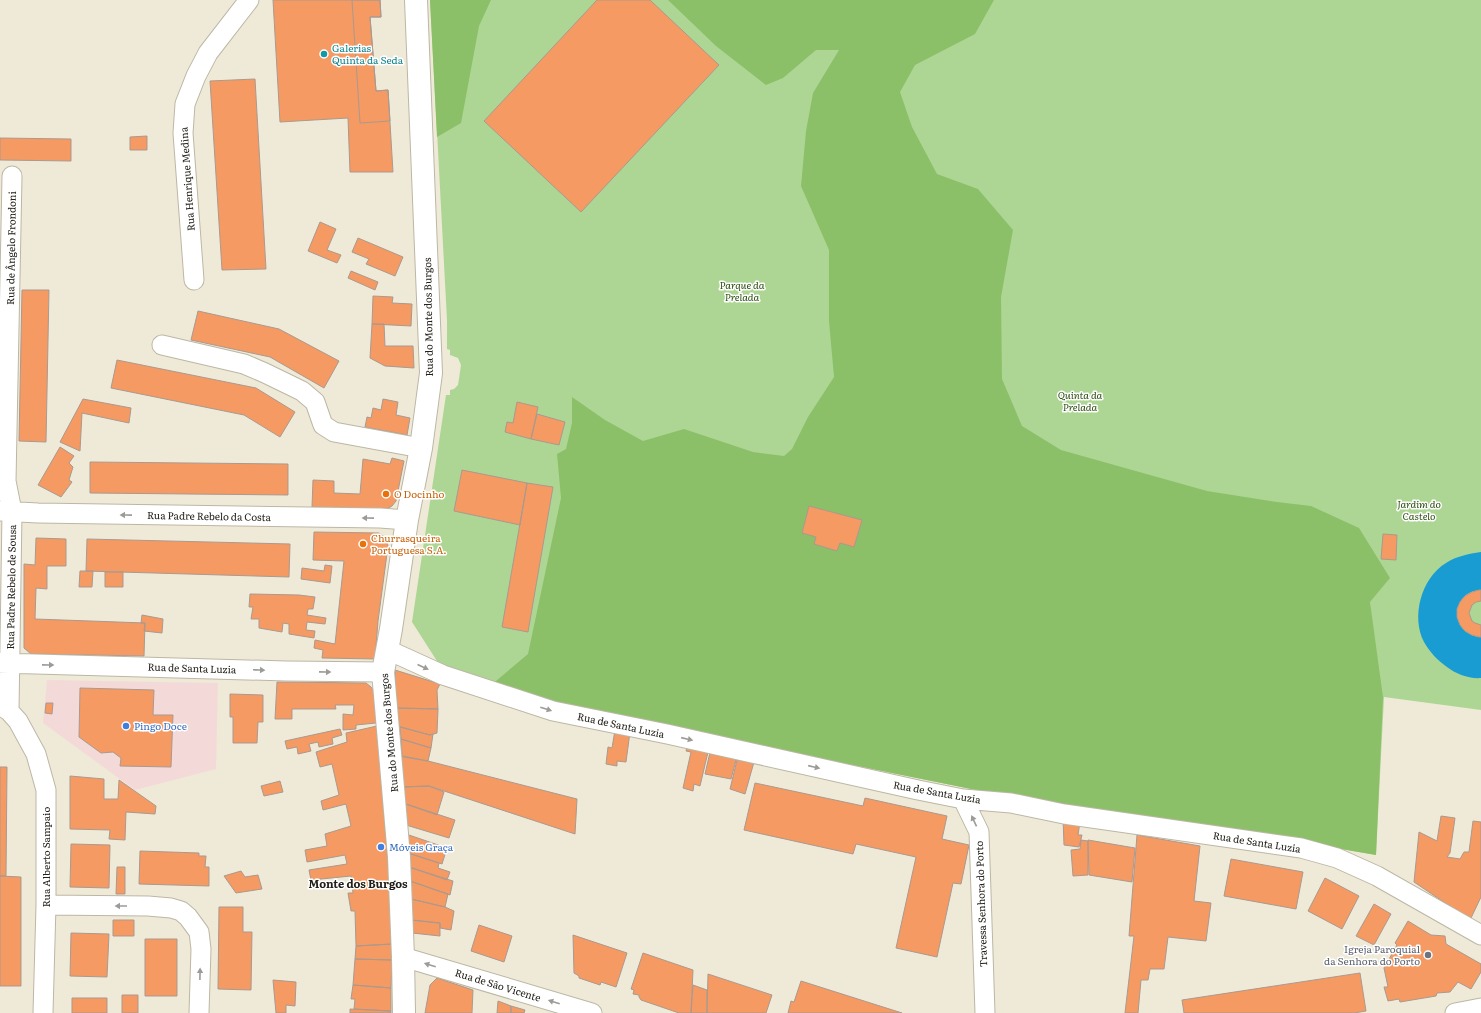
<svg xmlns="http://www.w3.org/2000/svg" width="1481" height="1013" font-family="Literata,serif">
<rect width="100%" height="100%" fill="#efead7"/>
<path fill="#f4d9d9" d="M 47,680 L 218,683 L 216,769 L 135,790 L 43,723 Z"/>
<path fill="#add694" d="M 430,0 L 1481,0 L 1481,710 L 1384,697 L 1376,855 L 1208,826 L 981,791 L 803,755 L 444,672 L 412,622 L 446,395 L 450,395 L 450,390 L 454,389 L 458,385 L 461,365 L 458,358 L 450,355 L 450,350 L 447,349 L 447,320 Z"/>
<path fill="#8bc068" d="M 430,0 L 491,0 L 479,26 L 461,123 L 437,137 Z
M 668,0 L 994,0 L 975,34 L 915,65 L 900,92 L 912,127 L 937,174 L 978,189 L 1013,230 L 1001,297 L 1002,379 L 1022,426 L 1061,450 L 1207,491 L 1277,502 L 1311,506 L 1359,528 L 1390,578 L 1370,602 L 1383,697 L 1376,855 L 1208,826 L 981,791 L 803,755 L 557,707 L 490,686 L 528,654 L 561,498 L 557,454 L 566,449 L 572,423 L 572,397 L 605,420 L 643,441 L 684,429 L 753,452 L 784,456 L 792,449 L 808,417 L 834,377 L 829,321 L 829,250 L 801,186 L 806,131 L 813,93 L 839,50 L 816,50 L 783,78 L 766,85 L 716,46 Z"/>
<path fill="#199cd2" d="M 1481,552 L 1481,590 C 1450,591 1449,635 1481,637 L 1481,678 C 1469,679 1456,674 1447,667 C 1437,660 1430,652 1424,642 C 1411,617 1421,578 1446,563 C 1457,556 1468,554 1481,552 Z"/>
<path fill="#f49a62" stroke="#ab998f" d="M 273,0 L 380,0 L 381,17 L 370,17 L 376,91 L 388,90 L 393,172 L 350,172 L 348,118 L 280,122 Z
M 352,0 L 380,0 L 381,17 L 370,17 L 376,91 L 388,90 L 390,121 L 360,123 Z
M 597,0 L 650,0 L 719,65 L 581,212 L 484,121 Z
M 255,79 L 266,269 L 222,270 L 210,81 Z
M 147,136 L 147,150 L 130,150 L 130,137 Z
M 0,138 L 71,139 L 71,161 L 0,160 Z
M 320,222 L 336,229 L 327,250 L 341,255 L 337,263 L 308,251 Z
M 358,238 L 403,257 L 395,276 L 366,264 L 369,259 L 352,252 Z
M 351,271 L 378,282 L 375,290 L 348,278 Z
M 22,290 L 49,290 L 46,442 L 19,441 Z
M 373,296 L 393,297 L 392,303 L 412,304 L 411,326 L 372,324 Z
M 198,311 L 279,329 L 339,361 L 324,388 L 270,357 L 191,340 Z
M 372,324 L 384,324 L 385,346 L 413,346 L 414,368 L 385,366 L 370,358 Z
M 117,360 L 256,388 L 295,412 L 280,437 L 244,415 L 111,388 Z
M 83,399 L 131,408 L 129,423 L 82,413 L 80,451 L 60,442 Z
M 383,399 L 398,402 L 396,415 L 410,418 L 407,435 L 365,427 L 367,417 L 371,418 L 373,408 L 381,410 Z
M 517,402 L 538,407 L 531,439 L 505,432 L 507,422 L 513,423 Z
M 537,414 L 565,422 L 559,445 L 531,439 Z
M 60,447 L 74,456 L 69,463 L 73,467 L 69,480 L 72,482 L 61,497 L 38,485 Z
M 392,458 L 404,461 L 396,501 L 392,506 L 385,510 L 312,507 L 313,480 L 334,481 L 334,493 L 360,494 L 363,459 L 390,464 Z
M 90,462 L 288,464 L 288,495 L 90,493 Z
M 462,470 L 527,483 L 520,525 L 454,511 Z
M 527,483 L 553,487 L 528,632 L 502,627 Z
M 809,506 L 862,520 L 854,547 L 840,543 L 837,551 L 814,544 L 816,537 L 802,533 Z
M 314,532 L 379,533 L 386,538 L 388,546 L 378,621 L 375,659 L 322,658 L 323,650 L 314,648 L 315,640 L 335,644 L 344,561 L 313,560 Z
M 1383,534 L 1397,535 L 1396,560 L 1381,559 Z
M 36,538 L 66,539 L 66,566 L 47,566 L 47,589 L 36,588 L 35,619 L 145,623 L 144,656 L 31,654 L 24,648 L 24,564 L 35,565 Z
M 87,539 L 290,544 L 289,577 L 86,571 Z
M 325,565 L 332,566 L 330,583 L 301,579 L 302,568 L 324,571 Z
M 80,571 L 93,571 L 92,587 L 79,587 Z
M 105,572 L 123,572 L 123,587 L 105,587 Z
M 1479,590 L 1481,590 L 1481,601 L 1476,602 L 1472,605 L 1469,613 L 1472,621 L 1475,623 L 1481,625 L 1481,637 L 1479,637 L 1472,635 L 1465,631 L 1460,625 L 1457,617 L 1457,609 L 1460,602 L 1465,596 L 1472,592 Z
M 250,594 L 299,595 L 315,597 L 313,609 L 308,609 L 307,615 L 326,618 L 325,624 L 307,622 L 306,630 L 315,631 L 314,638 L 289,634 L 289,624 L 283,623 L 282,632 L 259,628 L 259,619 L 251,619 L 253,607 L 249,607 Z
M 142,615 L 163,619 L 162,633 L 144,631 L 145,623 L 141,623 Z
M 395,670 L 440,684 L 437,690 L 438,709 L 396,708 Z
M 277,682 L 366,683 L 371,687 L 374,692 L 376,723 L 356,725 L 356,729 L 343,730 L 343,714 L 353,715 L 354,705 L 335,705 L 336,709 L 292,709 L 292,719 L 275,719 Z
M 80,688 L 154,690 L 153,715 L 173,715 L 171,767 L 120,766 L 121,758 L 113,752 L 101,753 L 79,737 Z
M 230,694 L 263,695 L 263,722 L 258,722 L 257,743 L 233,743 L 233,717 L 230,717 Z
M 46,703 L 53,703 L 52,714 L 45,713 Z
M 396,708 L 438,709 L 437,733 L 430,735 L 397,726 Z
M 377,726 L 390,889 L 392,944 L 356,946 L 355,911 L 351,911 L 348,893 L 353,893 L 351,876 L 311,880 L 309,870 L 347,864 L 345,855 L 307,862 L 305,850 L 327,846 L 325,834 L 351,826 L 346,804 L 323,810 L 321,801 L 339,795 L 332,764 L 320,767 L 316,752 L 347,742 L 346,733 Z
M 400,727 L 430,735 L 433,734 L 431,748 L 401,739 Z
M 340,729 L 342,735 L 332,738 L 333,744 L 319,747 L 318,742 L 309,744 L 311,751 L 298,754 L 297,747 L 287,749 L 285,741 Z
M 615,730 L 630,732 L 626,762 L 617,761 L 617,766 L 606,764 L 608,747 L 612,748 Z
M 401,739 L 431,748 L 428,761 L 402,756 Z
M 688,743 L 709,748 L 700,786 L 694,784 L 693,791 L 683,788 L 691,752 L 686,751 Z
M 711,748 L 738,753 L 731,779 L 705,774 Z
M 399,756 L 428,761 L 577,799 L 575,834 L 429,786 L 402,787 Z
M 737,760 L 754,762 L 745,794 L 730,789 Z
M 0,767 L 7,767 L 6,876 L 0,876 Z
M 70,776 L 104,779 L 104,799 L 118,799 L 119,780 L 156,806 L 155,814 L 126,812 L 125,840 L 109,839 L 110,830 L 70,829 Z
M 280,781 L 283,792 L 264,796 L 261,786 Z
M 755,783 L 863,806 L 865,798 L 947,816 L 942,839 L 969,845 L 961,884 L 953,883 L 937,957 L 896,948 L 916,857 L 856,844 L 853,854 L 744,830 Z
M 429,786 L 444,792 L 437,815 L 403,803 L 402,787 Z
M 403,803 L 455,820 L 449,838 L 406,825 Z
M 1441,816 L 1455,818 L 1450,853 L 1447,857 L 1460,859 L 1464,852 L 1469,852 L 1473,821 L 1481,822 L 1481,897 L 1471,918 L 1457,911 L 1414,882 L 1419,832 L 1437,841 Z
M 1063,818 L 1080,822 L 1078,835 L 1082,835 L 1079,847 L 1064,845 Z
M 406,834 L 447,848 L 442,864 L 408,853 Z
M 1137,835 L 1200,846 L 1194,901 L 1211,903 L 1206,941 L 1168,937 L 1164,969 L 1150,969 L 1148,980 L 1141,980 L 1138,1013 L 1125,1013 L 1134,936 L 1129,936 Z
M 1081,840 L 1088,841 L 1088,875 L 1073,876 L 1071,850 L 1080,849 Z
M 1088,840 L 1135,848 L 1132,882 L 1089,875 Z
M 71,844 L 110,845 L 109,888 L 70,887 Z
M 140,851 L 199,853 L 199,856 L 206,856 L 205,867 L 209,867 L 209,886 L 139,884 Z
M 408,853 L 439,863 L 438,868 L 450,872 L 447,880 L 409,867 Z
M 1231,859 L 1303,872 L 1296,909 L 1224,896 Z
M 117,867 L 125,867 L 125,894 L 116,894 Z
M 409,867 L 453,881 L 450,895 L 410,881 Z
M 241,871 L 245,877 L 258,875 L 262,889 L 236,893 L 224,876 Z
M 0,876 L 21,877 L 21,986 L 0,986 Z
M 1325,878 L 1359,896 L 1342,929 L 1308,911 Z
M 410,881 L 448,894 L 445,907 L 411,899 Z
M 411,899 L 445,907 L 454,911 L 451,930 L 440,928 L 440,923 L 411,920 Z
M 1374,904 L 1391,914 L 1374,945 L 1356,936 Z
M 219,907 L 243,907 L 243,932 L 252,932 L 251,990 L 218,989 Z
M 113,920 L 134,920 L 134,936 L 113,936 Z
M 411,920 L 440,923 L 440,936 L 412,933 Z
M 1408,921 L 1431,935 L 1445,936 L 1446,944 L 1481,964 L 1481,972 L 1471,989 L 1458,982 L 1450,992 L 1437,993 L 1436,996 L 1400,1002 L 1399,999 L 1388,1001 L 1384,987 L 1388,987 L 1384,968 L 1397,945 L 1395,943 Z
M 479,925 L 512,936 L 504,962 L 471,951 Z
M 71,933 L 109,934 L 107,977 L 70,976 Z
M 573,935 L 627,953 L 616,987 L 601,982 L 600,985 L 579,978 L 579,976 L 574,973 Z
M 145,939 L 177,939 L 177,996 L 145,996 Z
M 392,944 L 392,960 L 355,959 L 356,946 Z
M 643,953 L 693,970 L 691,1013 L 679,1013 L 641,1000 L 639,997 L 639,995 L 633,994 L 634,990 L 631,989 Z
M 355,959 L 392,960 L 391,988 L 353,985 Z
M 1360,973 L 1366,1011 L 1354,1013 L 1184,1013 L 1182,1000 Z
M 708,974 L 772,995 L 766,1013 L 707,1013 Z
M 437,978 L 473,990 L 472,1013 L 425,1013 L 430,985 Z
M 273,980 L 296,982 L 295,1006 L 286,1005 L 286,1013 L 276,1013 Z
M 801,981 L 902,1013 L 788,1013 L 791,1001 L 794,1002 Z
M 353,985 L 391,988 L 391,1011 L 354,1009 L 355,999 L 351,999 Z
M 693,985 L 707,990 L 707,1013 L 691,1013 Z
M 122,995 L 138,995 L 138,1013 L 122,1013 Z
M 72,998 L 107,998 L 107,1013 L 72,1013 Z
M 498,1001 L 511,1006 L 511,1013 L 497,1013 Z
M 511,1006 L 525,1010 L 524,1013 L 511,1013 Z
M 350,1009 L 391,1011 L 391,1013 L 350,1013 Z"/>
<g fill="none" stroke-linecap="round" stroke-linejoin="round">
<defs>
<path id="minor" d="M 194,280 L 183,133 L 185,104 L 196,76 L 208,53 L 249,0
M 162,345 L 244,364 L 265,373 L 302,391 L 315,402 L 323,425 L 334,432 L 421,448
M 0,511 L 38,513 L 380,518 L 407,520
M 388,650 L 443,675 L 553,711 L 667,734 L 918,790 L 963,799 L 1011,803 L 1064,814 L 1301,848 L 1337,858 L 1377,876 L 1481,935
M 0,663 L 286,671 L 383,672
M 0,705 L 9,711 L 18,721 L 36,754 L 46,790 L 46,905 L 43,1013
M 9,711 L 12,511 L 6,481 L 12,176
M 963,799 L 979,832 L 985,1013
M 46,905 L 148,906 L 171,908 L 181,911 L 188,917 L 199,932 L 201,949 L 199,1013
M 403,957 L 592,1013
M 1455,1013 L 1481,1008"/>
<path id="secondary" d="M 404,1013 L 403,957 L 399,857 L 383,672 L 391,629 L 407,520 L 421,448 L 431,373 L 416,0"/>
</defs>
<use href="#minor" stroke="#bcb7a5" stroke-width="21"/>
<use href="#secondary" stroke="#bcb7a5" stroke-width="24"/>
<use href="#minor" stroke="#fff" stroke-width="19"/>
<use href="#secondary" stroke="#fff" stroke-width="22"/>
</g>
<defs><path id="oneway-solid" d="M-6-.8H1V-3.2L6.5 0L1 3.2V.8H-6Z"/></defs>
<g fill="#9c9b98">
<use href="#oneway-solid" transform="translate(126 515) rotate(-179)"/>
<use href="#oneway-solid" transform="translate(368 518) rotate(-179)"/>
<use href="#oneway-solid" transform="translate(48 665) rotate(1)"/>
<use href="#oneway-solid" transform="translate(423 667) rotate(24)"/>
<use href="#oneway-solid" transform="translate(259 670) rotate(2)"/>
<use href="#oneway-solid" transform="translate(325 672) rotate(1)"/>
<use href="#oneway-solid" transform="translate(546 709) rotate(18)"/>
<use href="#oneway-solid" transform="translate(687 739) rotate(13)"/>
<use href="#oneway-solid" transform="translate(814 767) rotate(13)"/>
<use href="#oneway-solid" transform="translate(974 821) rotate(-115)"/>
<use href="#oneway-solid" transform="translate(121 906) rotate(-180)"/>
<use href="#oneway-solid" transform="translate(430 965) rotate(-163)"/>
<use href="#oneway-solid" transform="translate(200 974) rotate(-89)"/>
<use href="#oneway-solid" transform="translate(554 1002) rotate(-163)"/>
</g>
<circle fill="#0f9aa8" stroke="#fff" stroke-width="1.5" cx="324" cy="54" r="4"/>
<g fill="#e8710a" stroke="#fff" stroke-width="1.5">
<circle cx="386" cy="494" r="4"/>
<circle cx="363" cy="544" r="4"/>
</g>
<g fill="#3f7fe0" stroke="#fff" stroke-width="1.5">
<circle cx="126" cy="726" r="4"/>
<circle cx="381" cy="847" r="4"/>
</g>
<circle fill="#6b7280" stroke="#fff" stroke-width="1.5" cx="1428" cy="955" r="4"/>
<g text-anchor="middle" stroke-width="3" stroke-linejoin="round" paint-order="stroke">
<g font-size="10" fill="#0d838f" stroke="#fff" text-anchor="start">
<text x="332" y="52">Galerias<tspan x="332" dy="12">Quinta da Seda</tspan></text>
</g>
<g font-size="10" fill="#222019" stroke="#fff">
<text transform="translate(187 179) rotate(-94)" y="4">Rua Henrique Medina</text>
<text transform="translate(11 248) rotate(-89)" y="4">Rua de Ângelo Frondoni</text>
<text transform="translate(428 317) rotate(-91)" y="4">Rua do Monte dos Burgos</text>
<text transform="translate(209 516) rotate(1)" y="4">Rua Padre Rebelo da Costa</text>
<text transform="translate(11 587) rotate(-89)" y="4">Rua Padre Rebelo de Sousa</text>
<text transform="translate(192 668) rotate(2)" y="4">Rua de Santa Luzia</text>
<text transform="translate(621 725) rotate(12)" y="4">Rua de Santa Luzia</text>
<text transform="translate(389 733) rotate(-95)" y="4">Rua do Monte dos Burgos</text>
<text transform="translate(937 792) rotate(10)" y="4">Rua de Santa Luzia</text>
<text transform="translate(1257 842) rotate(9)" y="4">Rua de Santa Luzia</text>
<text transform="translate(46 857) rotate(-90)" y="4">Rua Alberto Sampaio</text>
<text transform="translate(981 904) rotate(-92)" y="4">Travessa Senhora do Porto</text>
<text transform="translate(498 985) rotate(17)" y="4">Rua de São Vicente</text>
</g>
<g font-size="10" font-style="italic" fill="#2b4c0f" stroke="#fff">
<text x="742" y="289">Parque da<tspan x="742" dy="12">Prelada</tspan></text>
<text x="1080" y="399">Quinta da<tspan x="1080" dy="12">Prelada</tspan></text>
<text x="1419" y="508">Jardim do<tspan x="1419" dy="12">Castelo</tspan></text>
</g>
<g font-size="10" fill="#c56008" stroke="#fff" text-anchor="start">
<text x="394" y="498">O Docinho</text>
<text x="371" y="542">Churrasqueira<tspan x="371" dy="12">Portuguesa S.A.</tspan></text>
</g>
<g font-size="10" fill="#366cbe" stroke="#fff" text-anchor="start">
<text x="134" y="730">Pingo Doce</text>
<text x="389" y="851">Móveis Graça</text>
</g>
<g font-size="10" fill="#5b616d" stroke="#fff" text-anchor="end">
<text x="1420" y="953">Igreja Paroquial<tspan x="1420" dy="12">da Senhora do Porto</tspan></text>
</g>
<g font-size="11" font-weight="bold" fill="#222019" stroke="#fff">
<text x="358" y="888">Monte dos Burgos</text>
</g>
</g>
</svg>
